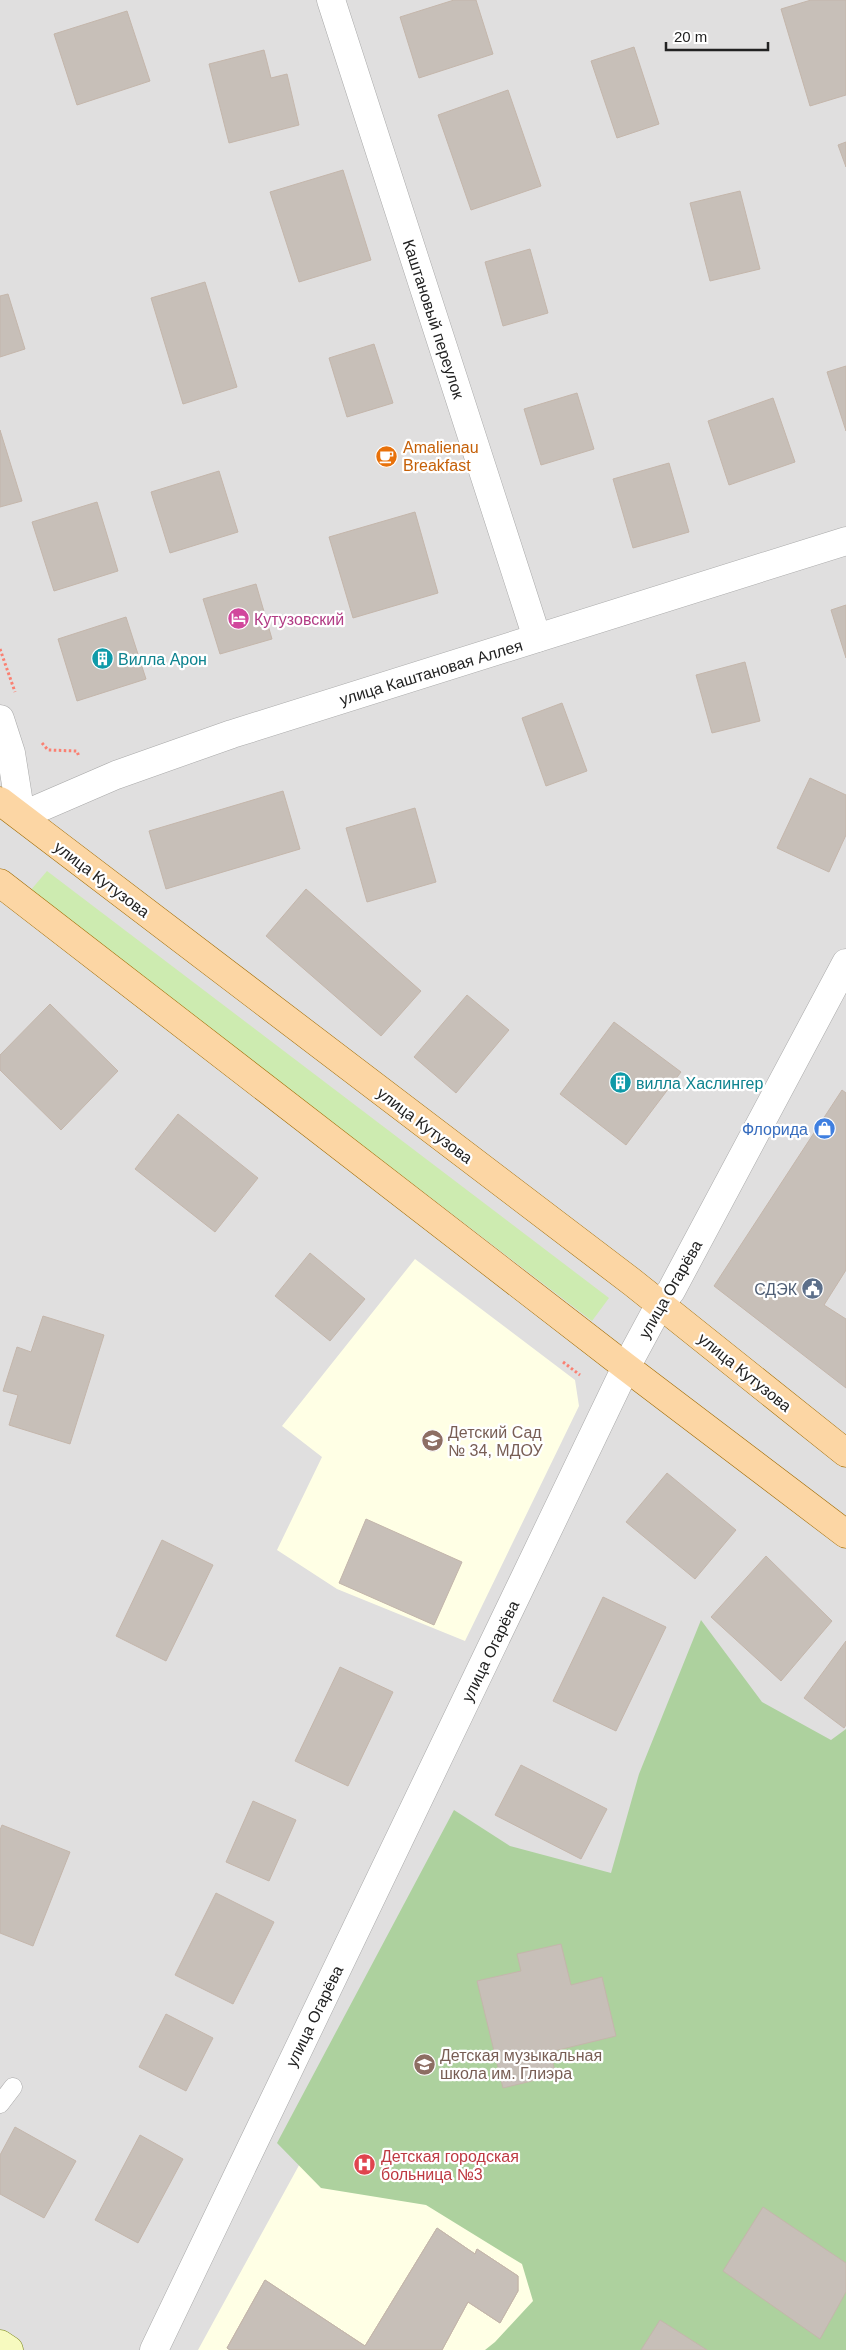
<svg xmlns="http://www.w3.org/2000/svg" width="846" height="2350" font-family="Helvetica,sans-serif">
<rect width="100%" height="100%" fill="#f2efe9"/>
<path fill="#e0dfdf" d="M 0,0 L 846,0 L 846,2350 L 0,2350 Z"/>
<path fill="#ffffe5" fill-rule="evenodd" d="M 415,1259 L 575,1380 L 579,1406 L 465,1641 L 337,1589 L 277,1550 L 322,1457 L 282,1426 ZM 366,1519 L 462,1562 L 434,1625 L 339,1583 Z
M 448,1851 L 548,2350 L 198,2350 L 338,2094 Z"/>
<path fill="#cdebb0" d="M 47,871 L 609,1298 L 592,1321 L 30,891 Z"/>
<path fill="#add19e" d="M 701,1620 L 762,1702 L 831,1740 L 846,1729 L 846,2350 L 485,2350 L 495,2342 L 533,2301 L 522,2264 L 426,2205 L 321,2188 L 277,2143 L 454,1810 L 510,1846 L 611,1873 L 639,1774 Z"/>
<path fill="#c7bfb8" stroke="#c4b6ab" d="M 454,0 L 476,0 L 493,54 L 419,78 L 400,17 Z
M 811,0 L 846,0 L 846,95 L 810,106 L 781,9 Z
M 127,11 L 150,81 L 77,105 L 54,34 Z
M 634,47 L 659,124 L 617,138 L 591,61 Z
M 264,50 L 271,78 L 287,74 L 299,125 L 229,143 L 209,64 Z
M 508,90 L 541,186 L 471,210 L 438,115 Z
M 846,142 L 846,167 L 838,145 Z
M 343,170 L 371,260 L 299,282 L 270,192 Z
M 740,191 L 760,269 L 710,281 L 690,203 Z
M 530,249 L 548,313 L 503,326 L 485,262 Z
M 205,282 L 237,387 L 183,404 L 151,298 Z
M 8,294 L 25,349 L 0,357 L 0,296 Z
M 374,344 L 393,403 L 347,417 L 329,358 Z
M 846,366 L 846,431 L 827,372 Z
M 577,393 L 594,449 L 541,465 L 524,409 Z
M 773,398 L 795,462 L 729,485 L 708,421 Z
M 0,430 L 22,501 L 0,507 Z
M 669,463 L 689,532 L 633,548 L 613,479 Z
M 219,471 L 238,532 L 170,553 L 151,492 Z
M 97,502 L 118,571 L 54,591 L 32,522 Z
M 415,512 L 438,593 L 353,618 L 329,537 Z
M 256,584 L 272,639 L 220,654 L 203,599 Z
M 846,605 L 846,658 L 831,610 Z
M 126,617 L 146,679 L 77,701 L 58,639 Z
M 745,662 L 760,721 L 712,733 L 696,675 Z
M 562,703 L 587,771 L 546,786 L 522,718 Z
M 810,778 L 846,795 L 846,835 L 829,872 L 777,848 Z
M 283,791 L 300,849 L 166,889 L 149,831 Z
M 415,808 L 436,882 L 367,902 L 346,828 Z
M 306,889 L 421,991 L 381,1036 L 266,936 Z
M 467,995 L 509,1030 L 456,1093 L 414,1057 Z
M 50,1004 L 118,1071 L 61,1130 L 0,1070 L 0,1055 Z
M 614,1022 L 681,1072 L 626,1145 L 560,1094 Z
M 842,1090 L 846,1093 L 846,1270 L 824,1305 L 846,1319 L 846,1388 L 714,1286 Z
M 178,1114 L 258,1178 L 215,1232 L 135,1169 Z
M 310,1253 L 365,1299 L 330,1341 L 275,1296 Z
M 43,1316 L 104,1335 L 70,1444 L 9,1425 L 18,1395 L 3,1391 L 17,1347 L 31,1352 Z
M 667,1473 L 736,1530 L 695,1579 L 626,1522 Z
M 366,1519 L 462,1562 L 434,1625 L 339,1583 Z
M 162,1540 L 213,1565 L 166,1661 L 116,1636 Z
M 766,1556 L 832,1621 L 781,1681 L 711,1617 Z
M 603,1597 L 666,1627 L 616,1731 L 553,1701 Z
M 846,1641 L 846,1725 L 844,1728 L 804,1698 Z
M 340,1667 L 393,1692 L 348,1786 L 295,1761 Z
M 521,1765 L 607,1809 L 581,1859 L 495,1815 Z
M 253,1801 L 296,1820 L 269,1881 L 226,1862 Z
M 2,1825 L 70,1852 L 33,1946 L 0,1933 L 0,1830 Z
M 216,1893 L 274,1922 L 233,2004 L 175,1975 Z
M 561,1944 L 571,1985 L 602,1977 L 616,2036 L 550,2052 L 556,2075 L 503,2088 L 477,1981 L 521,1971 L 517,1954 Z
M 166,2014 L 213,2038 L 186,2091 L 139,2067 Z
M 15,2127 L 76,2161 L 44,2218 L 0,2194 L 0,2155 Z
M 140,2135 L 183,2159 L 138,2243 L 95,2220 Z
M 763,2207 L 846,2263 L 846,2292 L 820,2339 L 723,2271 Z
M 437,2228 L 475,2254 L 477,2249 L 518,2276 L 518,2291 L 500,2323 L 468,2302 L 442,2350 L 230,2350 L 227,2348 L 265,2280 L 365,2346 Z
M 437,2228 L 475,2254 L 477,2249 L 518,2276 L 518,2291 L 500,2323 L 468,2302 L 442,2350 L 230,2350 L 227,2348 L 265,2280 L 365,2346 Z
M 660,2320 L 707,2350 L 641,2350 Z"/>
<g fill="none" stroke-linecap="round" stroke-linejoin="round">
<defs>
<path id="service" d="M 0,2104 L 13,2087"/>
<path id="minor" d="M 331,0 L 537,638
M 0,719 L 11,753 L 21,816
M 154,2350 L 626,1367 L 660,1304 L 671,1291 L 846,963"/>
<path id="tertiary" d="M 21,816 L 116,775 L 232,734 L 846,541"/>
<path id="secondary" d="M 0,2344 L 9,2350"/>
<path id="primary" d="M 0,801 L 632,1282 L 846,1453
M 0,883 L 626,1367 L 846,1534"/>
</defs>
<use href="#service" stroke="#a9a9a9" stroke-width="19"/>
<use href="#minor" stroke="#a9a9a9" stroke-width="29"/>
<use href="#tertiary" stroke="#a9a9a9" stroke-width="29"/>
<use href="#secondary" stroke="#707d05" stroke-width="29"/>
<use href="#primary" stroke="#a06b00" stroke-width="29"/>
<path stroke="#fa8072" stroke-width="3" stroke-dasharray="2.5 2.5" stroke-linecap="butt" d="M 0,649 L 15,692
M 42,743 L 48,750 L 77,751 L 79,757
M 563,1362 L 580,1375"/>
<use href="#service" stroke="#fff" stroke-width="18"/>
<use href="#minor" stroke="#fff" stroke-width="28"/>
<use href="#tertiary" stroke="#fff" stroke-width="28"/>
<use href="#secondary" stroke="#f7fabf" stroke-width="28"/>
<use href="#primary" stroke="#fcd6a4" stroke-width="28"/>
</g>
<defs>
<symbol id="cafe-disc" viewBox="-11 -11 22 22"><circle r="9.5" fill="#e8710a" stroke="#fff"/><path d="M-5.5-4.5H6V0H3Q3 3.5 0 3.5H-2.5Q-5.5 3.5-5.5 0ZM3-3.2v2h1.7v-2ZM-6 4.5H4V6H-6Z" fill="#fff"/></symbol>
<symbol id="hotel-disc" viewBox="-11 -11 22 22"><circle r="9.5" fill="#d1479c" stroke="#fff"/><path d="M-6-4.5h1.5V1H6V5H4.5V3h-9V5H-6ZM-4 0a1.8 1.8 0 1 1 3.6 0ZM.5 0V-2.5h3Q6-2.5 6 0Z" fill="#fff"/></symbol>
<symbol id="building-disc" viewBox="-11 -11 22 22"><circle r="9.5" fill="#0f9aa8" stroke="#fff"/><path d="M-4-6H4V6H1V3H-1V6H-4ZM-2.5-4.3h1.7v1.8h-1.7ZM.8-4.3h1.7v1.8H.8ZM-2.5-1h1.7V.8h-1.7ZM.8-1h1.7V.8H.8Z" fill="#fff"/></symbol>
<symbol id="shop-disc" viewBox="-11 -11 22 22"><circle r="9.5" fill="#3f7fe0" stroke="#fff"/><path d="M-5-2.5h2.3a2.7 3.5 0 0 1 5.4 0H5L5.5 6h-11ZM-1.5-2.5h3a1.5 2.3 0 0 0-3 0Z" fill="#fff"/></symbol>
<symbol id="civic-disc" viewBox="-11 -11 22 22"><circle r="9.5" fill="#5c6f8a" stroke="#fff"/><path d="M-.6-6.5H3V-4.5H.6V-3L4-1V1h2V6H-6V1h2V-1L-.6-3ZM-1.2 2.5V6h2.4V2.5Z" fill="#fff"/></symbol>
<symbol id="school-disc" viewBox="-11 -11 22 22"><circle r="9.5" fill="#8d6e63" stroke="#fff"/><path d="M0-5L7-2L0 1L-7-2ZM-4 1L0 2.5L4 1V4Q0 6-4 4Z" fill="#fff"/></symbol>
<symbol id="hospital-disc" viewBox="-11 -11 22 22"><circle r="9.5" fill="#e0444e" stroke="#fff"/><path d="M-5-5h3v3.5h4V-5h3V5h-3V1.5h-4V5h-3Z" fill="#fff"/></symbol>
</defs>
<g fill-rule="evenodd">
<use href="#cafe-disc" x="374" y="444" width="25" height="25"/>
<use href="#hotel-disc" x="226" y="606" width="25" height="25"/>
<use href="#building-disc" x="90" y="646" width="25" height="25"/>
<use href="#building-disc" x="608" y="1070" width="25" height="25"/>
<use href="#shop-disc" x="812" y="1116" width="25" height="25"/>
<use href="#civic-disc" x="800" y="1276" width="25" height="25"/>
<use href="#school-disc" x="420" y="1428" width="25" height="25"/>
<use href="#school-disc" x="412" y="2052" width="25" height="25"/>
<use href="#hospital-disc" x="352" y="2152" width="25" height="25"/>
</g>
<g text-anchor="middle" stroke-width="4.5" stroke-linejoin="round" paint-order="stroke">
<g font-size="16" fill="#222" stroke="#fff">
<text transform="translate(434 319) rotate(72)" y="6">Каштановый переулок</text>
<text transform="translate(431 672) rotate(-17)" y="6">улица Каштановая Аллея</text>
<text transform="translate(102 879) rotate(37)" y="6">улица Кутузова</text>
<text transform="translate(425 1125) rotate(37)" y="6">улица Кутузова</text>
<text transform="translate(670 1289) rotate(-60)" y="6">улица Огарёва</text>
<text transform="translate(745 1372) rotate(39)" y="6">улица Кутузова</text>
<text transform="translate(490 1651) rotate(-64)" y="6">улица Огарёва</text>
<text transform="translate(314 2016) rotate(-64)" y="6">улица Огарёва</text>
</g>
<g font-size="16" fill="#c56008" stroke="#fff" text-anchor="start">
<text x="403" y="453">Amalienau<tspan x="403" dy="18">Breakfast</tspan></text>
</g>
<g font-size="16" fill="#b23c85" stroke="#fff" text-anchor="start">
<text x="254" y="625">Кутузовский</text>
</g>
<g font-size="16" fill="#0d838f" stroke="#fff" text-anchor="start">
<text x="118" y="665">Вилла Арон</text>
<text x="636" y="1089">вилла Хаслингер</text>
</g>
<g font-size="16" fill="#366cbe" stroke="#fff" text-anchor="end">
<text x="808" y="1135">Флорида</text>
</g>
<g font-size="16" fill="#4e5e75" stroke="#fff" text-anchor="end">
<text x="797" y="1295">СДЭК</text>
</g>
<g font-size="16" fill="#785e54" stroke="#fff" text-anchor="start">
<text x="448" y="1438">Детский Сад<tspan x="448" dy="18">№ 34, МДОУ</tspan></text>
<text x="440" y="2061">Детская музыкальная<tspan x="440" dy="18">школа им. Глиэра</tspan></text>
</g>
<g font-size="16" fill="#be3a42" stroke="#fff" text-anchor="start">
<text x="381" y="2162">Детская городская<tspan x="381" dy="18">больница №3</tspan></text>
</g>
</g>
<path d="M666 42v8h102v-8" fill="none" stroke="#222222" stroke-width="2.5"/>
<text x="674" y="42" font-size="15" fill="#222222" stroke="#ffffff" stroke-width="4" paint-order="stroke">20 m</text>
</svg>
